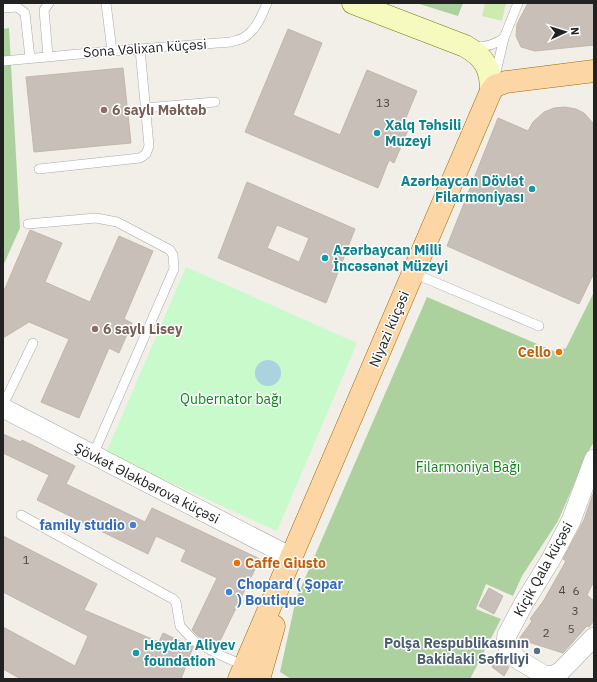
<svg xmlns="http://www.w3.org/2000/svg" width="597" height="682" font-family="'IBM Plex Sans',sans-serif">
<rect width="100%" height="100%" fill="#f2efe9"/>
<path fill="#cdebb0" d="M 485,3 L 506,3 L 502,21 L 482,16 Z"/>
<path fill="#add19e" d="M 416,3 L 463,3 L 458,16 Z
M 9,28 L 20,228 L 3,266 L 3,29 Z
M 594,292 L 594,442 L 588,452 L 558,521 L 522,576 L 513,596 L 486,584 L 476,609 L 501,619 L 470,679 L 291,679 L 280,672 L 296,599 L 427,297 L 556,352 L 566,348 Z"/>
<path fill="#c8facc" d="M 186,267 L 357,343 L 277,531 L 106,453 Z"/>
<path fill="#aad3df" d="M255 373a13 13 0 1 1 26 0a13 13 0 1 1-26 0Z"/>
<path fill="#c7bfb8" stroke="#c4b6ab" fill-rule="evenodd" d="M 528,3 L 594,3 L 594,45 L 535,51 L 521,47 L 516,36 L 517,24 Z
M 288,29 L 322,43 L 293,115 L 340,135 L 367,70 L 417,91 L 405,120 L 411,123 L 394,163 L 389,160 L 378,188 L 245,132 Z
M 123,68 L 131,143 L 34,152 L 26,77 Z
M 565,107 L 576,109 L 584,113 L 594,124 L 594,273 L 579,304 L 447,246 L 498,118 L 528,131 L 533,122 L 544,112 L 554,108 Z
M 247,182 L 355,229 L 326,303 L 218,258 ZM 277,225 L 309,238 L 299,262 L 267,248 Z
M 30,230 L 62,243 L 45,282 L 90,302 L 119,236 L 153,251 L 124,319 L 132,323 L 119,353 L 109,348 L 79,418 L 41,402 L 69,339 L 29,322 L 3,338 L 3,293 Z
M 3,434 L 21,442 L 22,440 L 75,466 L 66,484 L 145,522 L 152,508 L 260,559 L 218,645 L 198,636 L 192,630 L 217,578 L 181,561 L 186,550 L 156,536 L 148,554 L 37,500 L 49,475 L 3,453 Z
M 594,491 L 594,581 L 587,595 L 594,601 L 594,621 L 589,627 L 587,626 L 563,653 L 519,639 L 532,621 L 530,619 L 544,600 L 566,561 L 563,559 L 584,520 Z
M 3,536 L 97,584 L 84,610 L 159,642 L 163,633 L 193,647 L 181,679 L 21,679 L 3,669 L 3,627 L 75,666 L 88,636 L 3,592 Z
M 489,588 L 503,596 L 494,614 L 479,606 Z
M 499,655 L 509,667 L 504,676 L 492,667 Z"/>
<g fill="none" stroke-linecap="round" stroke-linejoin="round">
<defs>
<path id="lane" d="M 106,3 L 112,51
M 3,8 L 17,7 L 25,13 L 30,58
M 474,47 C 486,47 495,45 504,38
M 48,56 L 44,10 L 49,3
M 3,61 L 112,51 L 231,42 C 235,40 240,40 243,38 C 256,31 262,15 267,3
M 495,76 L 504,38 L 518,3
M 145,108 L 215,102
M 39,169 L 140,158 L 146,154 L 149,146 L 140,49
M 28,224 L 96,218 L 117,222 L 170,250 L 173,255 L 174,269 L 93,455
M 413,273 L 539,326
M 3,405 L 33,343
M 21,515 L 173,599 L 176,602 L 180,626 L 194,641 L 220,655 L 245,666"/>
<path id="street" d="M 3,408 L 291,557
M 594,459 L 571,521 L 550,561 L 524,603 L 507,635 L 506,642 L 508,648 L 517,659 L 544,675 L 552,676 L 560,672 L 594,637"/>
<path id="secondary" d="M 353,3 L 465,46 C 485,57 491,69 491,91"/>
<path id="primary" d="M 239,679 L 491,91 L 495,86 L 506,82 L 594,71
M 259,679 L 274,626"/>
</defs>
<use href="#lane" stroke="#a9a9a9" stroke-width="10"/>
<use href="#street" stroke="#a9a9a9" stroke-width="20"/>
<use href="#secondary" stroke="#707d05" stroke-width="23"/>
<use href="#primary" stroke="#a06b00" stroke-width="23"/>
<use href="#lane" stroke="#fff" stroke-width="9"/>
<use href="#street" stroke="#fff" stroke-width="19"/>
<use href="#secondary" stroke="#f7fabf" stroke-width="22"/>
<use href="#primary" stroke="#fcd6a4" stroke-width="22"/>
</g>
<g fill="#8d6e63" stroke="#fff" stroke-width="1.5">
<circle cx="104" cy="110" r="4"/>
<circle cx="95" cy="329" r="4"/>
</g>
<g fill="#0f9aa8" stroke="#fff" stroke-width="1.5">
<circle cx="377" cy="133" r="4"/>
<circle cx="532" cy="189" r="4"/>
<circle cx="325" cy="258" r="4"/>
<circle cx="136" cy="653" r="4"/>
</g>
<g fill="#e8710a" stroke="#fff" stroke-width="1.5">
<circle cx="559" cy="352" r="4"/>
<circle cx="237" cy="563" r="4"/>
</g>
<g fill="#3f7fe0" stroke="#fff" stroke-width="1.5">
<circle cx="133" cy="525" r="4"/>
<circle cx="229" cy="592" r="4"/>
</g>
<circle fill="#5c6f8a" stroke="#fff" stroke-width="1.5" cx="537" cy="651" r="4"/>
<g text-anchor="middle" stroke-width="3" stroke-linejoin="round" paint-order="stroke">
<g font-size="12" fill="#4b4948">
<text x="383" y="107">13</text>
<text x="26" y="564">1</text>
<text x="562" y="594">4</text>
<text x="576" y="595">6</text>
<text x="575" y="615">3</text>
<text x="571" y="633">5</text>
<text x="546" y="637">2</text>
</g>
<g font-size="14" fill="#222" stroke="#fff">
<text transform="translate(145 48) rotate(-4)" y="5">Sona Vəlixan küçəsi</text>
<text transform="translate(389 329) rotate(-67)" y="5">Niyazi küçəsi</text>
<text transform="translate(147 483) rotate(27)" y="5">Şövkət Ələkbərova küçəsi</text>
<text transform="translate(543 569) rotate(-61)" y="5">Kiçik Qala küçəsi</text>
</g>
<g font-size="14" font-weight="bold" fill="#785e54" stroke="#fff" text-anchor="start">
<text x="112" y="115">6 saylı Məktəb</text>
<text x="103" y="334">6 saylı Lisey</text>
</g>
<g font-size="14" font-weight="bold" fill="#0d838f" stroke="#fff" text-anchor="start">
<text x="385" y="130">Xalq Təhsili<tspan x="385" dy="16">Muzeyi</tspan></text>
<text x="524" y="186" text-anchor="end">Azərbaycan Dövlət<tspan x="524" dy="16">Filarmoniyası</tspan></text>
<text x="333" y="255">Azərbaycan Milli<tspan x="333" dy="16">İncəsənət Müzeyi</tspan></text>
<text x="144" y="650">Heydar Aliyev<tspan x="144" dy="16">foundation</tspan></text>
</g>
<g font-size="14" font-weight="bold" fill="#c56008" stroke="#fff" text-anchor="end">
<text x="551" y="357">Cello</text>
<text x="245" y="568" text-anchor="start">Caffe Giusto</text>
</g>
<g font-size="14" fill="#0c8416" stroke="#fff">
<text x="231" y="404">Qubernator bağı</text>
<text x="468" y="472">Filarmoniya Bağı</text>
</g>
<g font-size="14" font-weight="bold" fill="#366cbe" stroke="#fff" text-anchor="end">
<text x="125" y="530">family studio</text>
<text x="237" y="589" text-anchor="start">Chopard ( Şopar<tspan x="237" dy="16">) Boutique</tspan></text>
</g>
<g font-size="14" font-weight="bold" fill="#4e5e75" stroke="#fff" text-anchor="end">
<text x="529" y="648">Polşa Respublikasının<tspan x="529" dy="16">Bakidaki Səfirliyi</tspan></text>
</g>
</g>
<rect width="597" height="682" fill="none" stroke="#222222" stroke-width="8"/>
<g transform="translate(565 32) rotate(86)" stroke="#ffffff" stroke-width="3" paint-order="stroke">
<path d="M0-3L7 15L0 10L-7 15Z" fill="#222222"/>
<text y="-6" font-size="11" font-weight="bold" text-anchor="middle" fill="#222222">N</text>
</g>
</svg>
